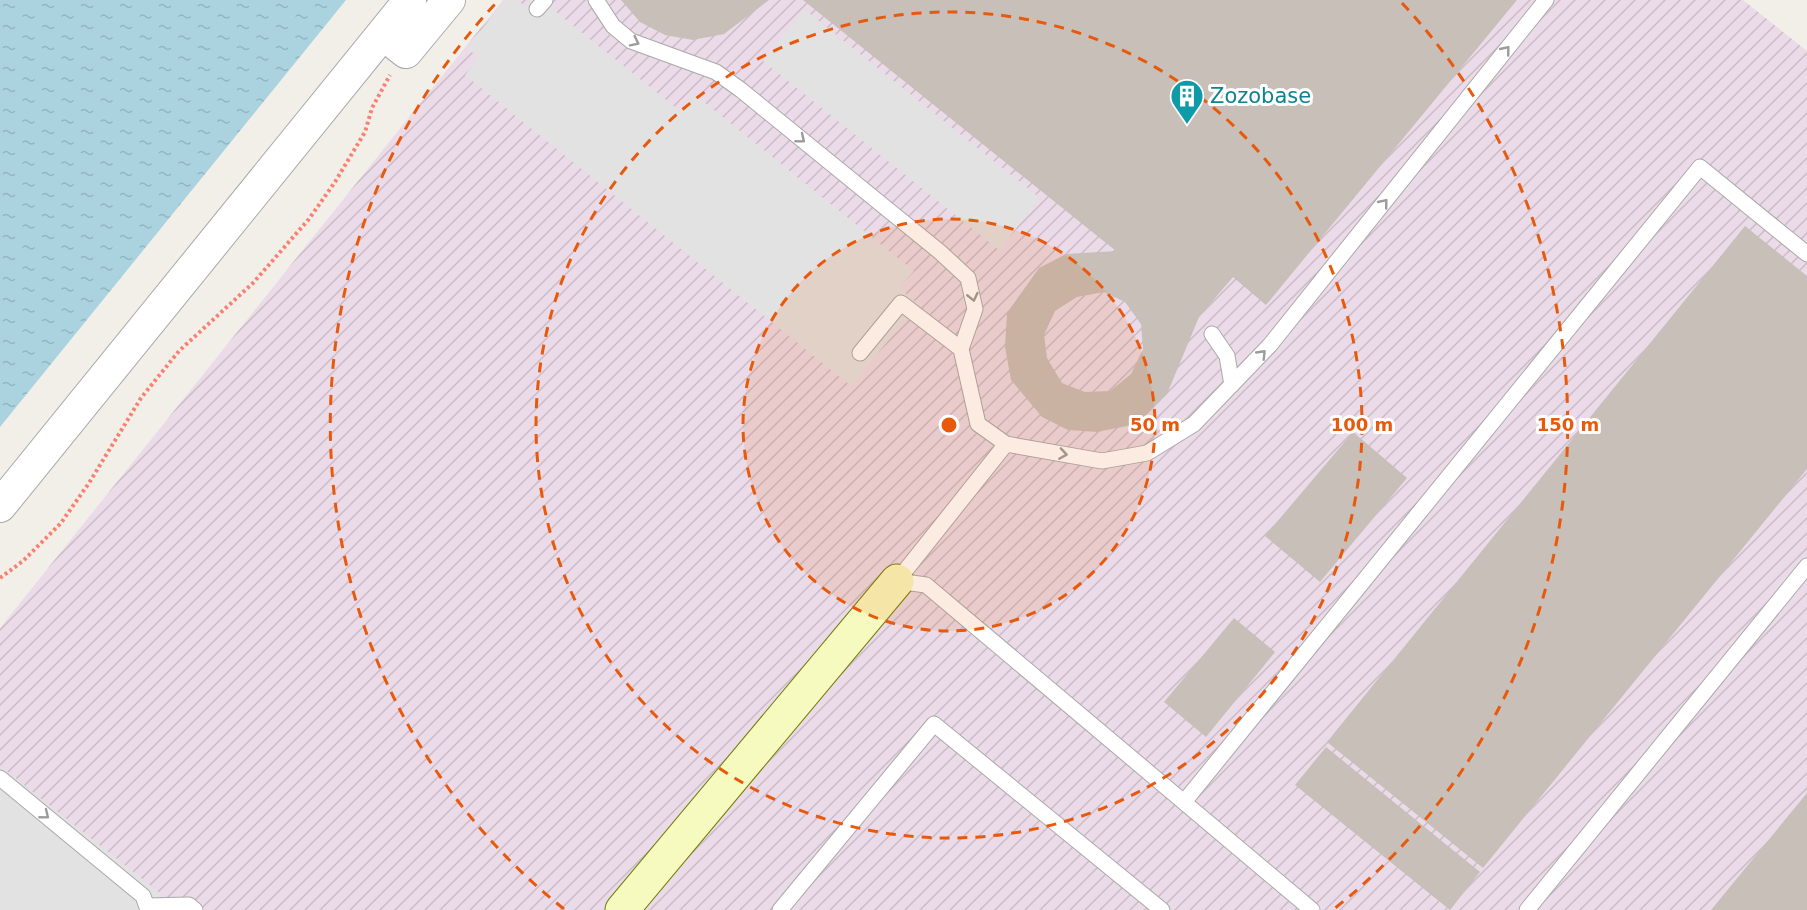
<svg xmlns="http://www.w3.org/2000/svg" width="1807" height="910" font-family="'DejaVu Sans',sans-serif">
<defs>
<pattern id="industrial-furrows" width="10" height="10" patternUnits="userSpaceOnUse" patternTransform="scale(1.5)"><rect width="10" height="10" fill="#ebdbe8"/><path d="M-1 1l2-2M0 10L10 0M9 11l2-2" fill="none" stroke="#c9bcc7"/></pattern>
<pattern id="water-ripples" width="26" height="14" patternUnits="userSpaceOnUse" patternTransform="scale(1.5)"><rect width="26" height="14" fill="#aad3df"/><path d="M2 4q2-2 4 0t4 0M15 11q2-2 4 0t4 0" fill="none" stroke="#92b5bf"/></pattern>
</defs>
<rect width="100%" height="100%" fill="#f2efe9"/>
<path fill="url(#industrial-furrows)" d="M 503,0 L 1743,0 L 1807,51 L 1807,910 L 0,910 L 0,628 Z"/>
<path fill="#e2e2e2" d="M 505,0 L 517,0 L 526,7 L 531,0 L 541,0 L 680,111 L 694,94 L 914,271 L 899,288 L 918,304 L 851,386 L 465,75 L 479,58 L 467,48 Z
M 804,9 L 1040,198 L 999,250 L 763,61 Z
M 0,766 L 160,893 L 162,910 L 0,910 Z"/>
<path fill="url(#water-ripples)" d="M 0,0 L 346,0 L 0,427 Z"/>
<path fill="#c7bfb8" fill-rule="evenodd" d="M 621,0 L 769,0 L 724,34 L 693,40 L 665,35 L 640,22 Z
M 803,0 L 1517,0 L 1266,305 L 1233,277 L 1199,317 L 1167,394 L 1137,424 L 1097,432 L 1068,430 L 1042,417 L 1011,380 L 1005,347 L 1007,313 L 1039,268 L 1066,254 L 1116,251 ZM 1104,292 L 1125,302 L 1141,324 L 1143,349 L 1131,374 L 1110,391 L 1085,392 L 1062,383 L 1047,358 L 1044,335 L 1055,311 L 1077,297 Z
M 1745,226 L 1807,276 L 1807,469 L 1483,868 L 1327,742 Z
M 1353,432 L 1407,478 L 1320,582 L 1265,536 Z
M 1234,618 L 1275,652 L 1206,737 L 1164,702 Z
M 1326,747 L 1480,872 L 1450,910 L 1295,785 Z
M 1807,793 L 1807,910 L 1711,910 Z"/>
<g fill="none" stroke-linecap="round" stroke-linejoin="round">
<defs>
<path id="lane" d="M 596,0 L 613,26 L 631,41 L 716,72 L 741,90 L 940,252 L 968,278 L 975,309 L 961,349 L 901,303 L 860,353
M 537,9 L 545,0
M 1212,334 L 1227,356 L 1232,385
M 1006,444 L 1102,461 L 1147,453 L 1194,424 L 1270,345 L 1546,0
M 897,581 L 926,585 L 1312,910
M 897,581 L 1006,444 L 978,424 L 961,349
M 0,778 L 143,896 L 148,910
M 1184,802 L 1700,167 L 1807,254
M 147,906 L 189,905 L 195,910
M 780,910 L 934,724 L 1162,910
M 1527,910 L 1807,566"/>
<path id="street" d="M 383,34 L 406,52 L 449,0
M 0,506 L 410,0"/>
<path id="secondary" d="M 622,910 L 897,581"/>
</defs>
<use href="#lane" stroke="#a9a9a9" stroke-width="17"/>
<use href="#street" stroke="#a9a9a9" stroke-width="34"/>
<use href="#secondary" stroke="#707d05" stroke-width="35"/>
<path stroke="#fa8072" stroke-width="4" stroke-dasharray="3 3" stroke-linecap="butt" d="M 0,578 L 23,561 L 61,523 L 89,483 L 141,398 L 179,351 L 253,283 L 309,219 L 335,182 L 365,132 L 372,108 L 390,75"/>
<use href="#lane" stroke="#fff" stroke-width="15"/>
<use href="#street" stroke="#fff" stroke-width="32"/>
<use href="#secondary" stroke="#f7fabf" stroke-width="33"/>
</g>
<defs><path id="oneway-chevron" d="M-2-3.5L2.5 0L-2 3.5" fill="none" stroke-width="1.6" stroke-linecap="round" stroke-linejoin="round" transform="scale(1.5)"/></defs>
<g stroke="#9c9c9c">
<use href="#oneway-chevron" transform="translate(635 42) rotate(26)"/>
<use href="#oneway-chevron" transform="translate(1506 50) rotate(-51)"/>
<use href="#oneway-chevron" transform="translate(801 139) rotate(39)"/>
<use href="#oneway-chevron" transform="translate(1384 203) rotate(-51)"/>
<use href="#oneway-chevron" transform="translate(973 297) rotate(77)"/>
<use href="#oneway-chevron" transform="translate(1262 354) rotate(-46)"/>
<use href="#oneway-chevron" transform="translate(1063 454) rotate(9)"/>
<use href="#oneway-chevron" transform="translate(45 815) rotate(39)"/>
</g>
<circle cx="949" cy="425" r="206" fill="#e8590c" fill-opacity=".12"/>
<g fill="none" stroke="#e8590c" stroke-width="3" stroke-dasharray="10 8">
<circle cx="949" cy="425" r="206"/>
<circle cx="949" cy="425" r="413"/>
<path d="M564 909A619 619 0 0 1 496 3M1402 3A619 619 0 0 1 1334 909"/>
</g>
<defs>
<symbol id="building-pin" viewBox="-11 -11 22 30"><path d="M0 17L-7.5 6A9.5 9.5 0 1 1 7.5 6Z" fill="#0f9aa8" stroke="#fff"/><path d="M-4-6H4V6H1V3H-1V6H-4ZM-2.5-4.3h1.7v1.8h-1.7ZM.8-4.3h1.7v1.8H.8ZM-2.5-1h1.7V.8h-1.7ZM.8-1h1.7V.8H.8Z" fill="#fff"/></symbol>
</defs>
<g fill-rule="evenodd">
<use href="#building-pin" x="1168" y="77" width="38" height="52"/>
</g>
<g text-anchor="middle" stroke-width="6" stroke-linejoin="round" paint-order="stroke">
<g font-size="21" fill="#0d838f" stroke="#fff" text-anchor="start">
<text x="1210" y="103">Zozobase</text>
</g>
</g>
<circle cx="949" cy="425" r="9" fill="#e8590c" stroke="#fff" stroke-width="3"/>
<g font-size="18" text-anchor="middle" font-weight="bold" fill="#e8590c" stroke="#fff" stroke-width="6" stroke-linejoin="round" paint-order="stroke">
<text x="1155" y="431">50 m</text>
<text x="1362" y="431">100 m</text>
<text x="1568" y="431">150 m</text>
</g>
</svg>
